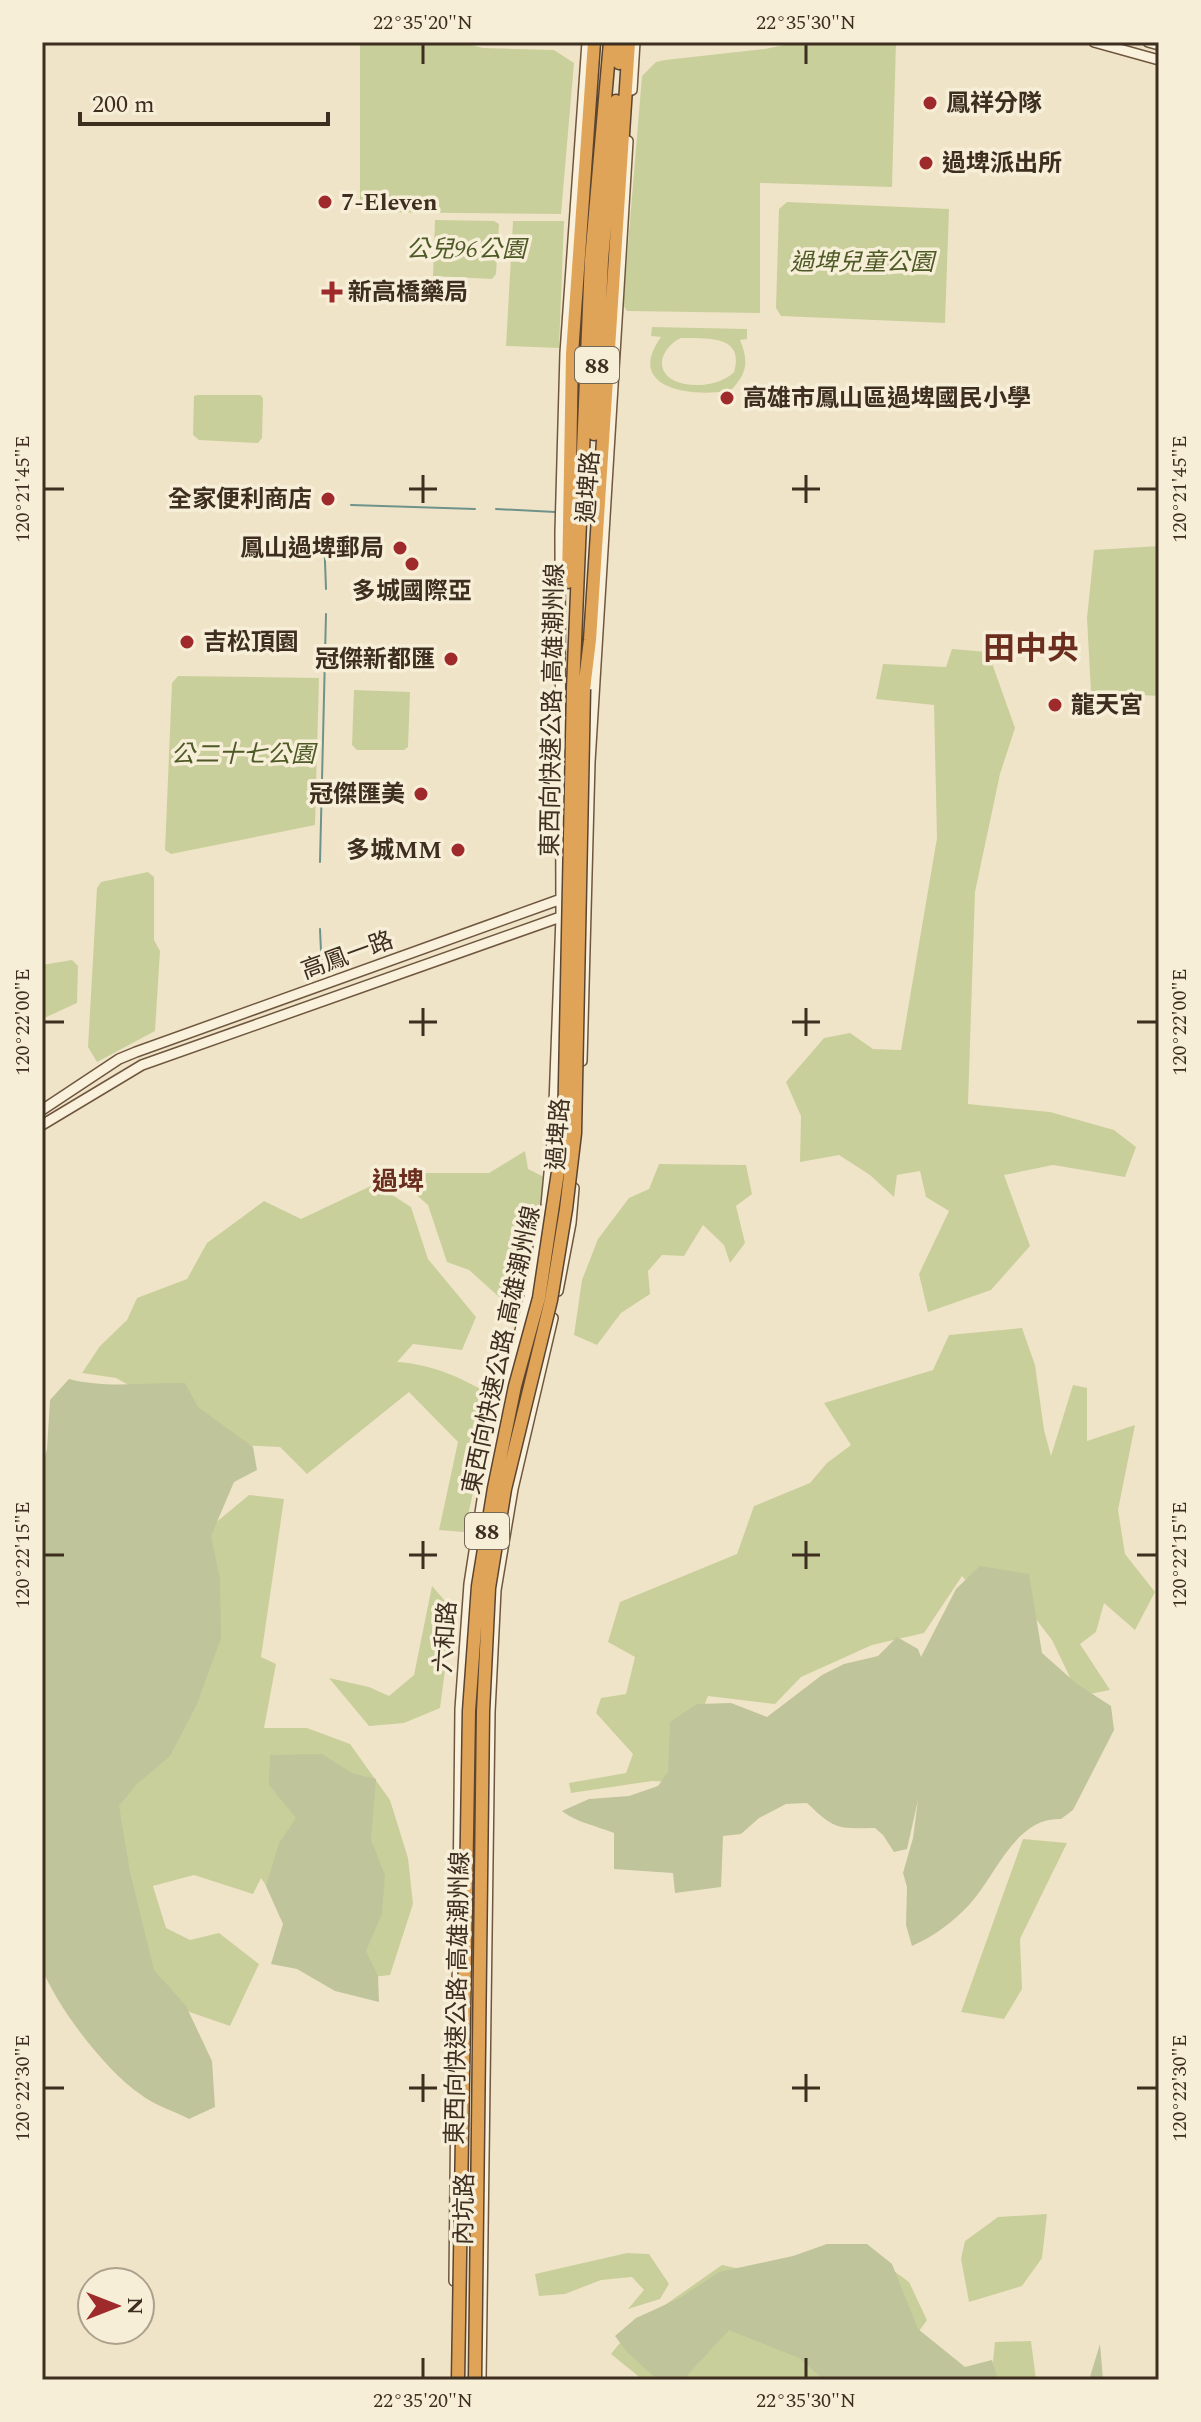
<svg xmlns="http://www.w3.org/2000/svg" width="1201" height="2422" font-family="Spectral,'Noto Sans TC',serif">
<rect width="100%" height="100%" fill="#f0e4c8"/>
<path fill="#c9cf9b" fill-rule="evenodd" d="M 360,42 L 458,42 L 483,48 L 554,50 L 574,63 L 561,214 L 366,212 L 360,207 Z
M 799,42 L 896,42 L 892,187 L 760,183 L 760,313 L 627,311 L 623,305 L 642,76 L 656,62 L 665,60 L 765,49 Z
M 787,202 L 949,209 L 945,323 L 781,316 L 776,308 L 779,209 Z
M 435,220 L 494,221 L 499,224 L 496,274 L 492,279 L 433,276 Z
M 513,221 L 564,221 L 559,348 L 506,346 Z
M 652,327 L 747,329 L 747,339 L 740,340 C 749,361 747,374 731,390 C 695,398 623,390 661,337 L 651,336 ZM 681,338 C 706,339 745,334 734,372 C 722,385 692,389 675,381 C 652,370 663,346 681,338 Z
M 197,395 L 260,395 L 263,398 L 262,438 L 258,443 L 199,440 L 193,435 L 194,396 Z
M 1159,546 L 1159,696 L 1091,692 L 1087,618 L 1094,550 Z
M 952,649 L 988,652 L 1015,728 L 1000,774 L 975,892 L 968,1104 L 1050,1112 L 1114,1130 L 1136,1147 L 1125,1177 L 1053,1165 L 1004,1175 L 1030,1246 L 991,1290 L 928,1312 L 919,1274 L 949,1211 L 926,1197 L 920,1171 L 897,1175 L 894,1197 L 870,1175 L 839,1155 L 800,1162 L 801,1116 L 786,1082 L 824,1038 L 850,1033 L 873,1049 L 901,1050 L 937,838 L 934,705 L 876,699 L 883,664 L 946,667 Z
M 178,676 L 319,678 L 315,825 L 171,854 L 165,850 L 172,683 Z
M 354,690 L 410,692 L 408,747 L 404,750 L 357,750 L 352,745 Z
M 148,872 L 154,877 L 154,940 L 160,951 L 155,1031 L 97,1062 L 88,1047 L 97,888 L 101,882 Z
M 72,960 L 78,966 L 77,1003 L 42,1019 L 42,965 Z
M 525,1151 L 528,1169 L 544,1177 L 531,1261 L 516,1312 L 469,1270 L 447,1262 L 428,1205 L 391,1173 L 489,1173 Z
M 659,1164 L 746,1165 L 752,1194 L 736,1206 L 745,1243 L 730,1263 L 724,1245 L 703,1225 L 684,1256 L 662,1255 L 648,1271 L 650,1294 L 621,1313 L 597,1345 L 574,1335 L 582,1280 L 598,1239 L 629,1198 L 649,1189 Z
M 375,1184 L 411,1207 L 428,1259 L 476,1317 L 462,1350 L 413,1344 L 397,1362 C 432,1364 466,1379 495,1398 L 464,1532 L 439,1530 L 458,1442 L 409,1392 L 307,1474 L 280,1447 L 216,1444 L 155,1400 L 116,1378 L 82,1373 L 100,1346 L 127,1320 L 137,1298 L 187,1279 L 207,1243 L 264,1201 L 301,1219 Z
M 1022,1328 L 1035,1365 L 1044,1430 L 1051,1456 L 1073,1385 L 1087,1388 L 1087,1441 L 1135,1425 L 1118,1510 L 1125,1554 L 1155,1592 L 1135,1630 L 1104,1603 L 1096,1632 L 1080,1644 L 1110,1690 L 1079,1696 L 1052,1640 L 1022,1601 L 1006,1628 L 962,1576 L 924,1633 L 872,1645 L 801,1677 L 775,1704 L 708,1696 L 690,1742 L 705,1783 L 652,1781 L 571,1793 L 569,1783 L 626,1773 L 633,1754 L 596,1713 L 601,1698 L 626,1694 L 635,1657 L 608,1642 L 620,1602 L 737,1554 L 754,1506 L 810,1483 L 827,1463 L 851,1445 L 824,1403 L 933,1370 L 949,1335 Z
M 249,1495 L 284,1499 L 261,1657 L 276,1664 L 264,1728 L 307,1728 L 350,1744 L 390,1800 L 408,1858 L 413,1904 L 390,1975 L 354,1979 L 305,1945 L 261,1878 L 253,1894 L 194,1875 L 153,1886 L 166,1928 L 190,1940 L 219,1933 L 259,1964 L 230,2026 L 152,1999 L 112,1888 L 121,1763 L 202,1534 Z
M 432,1586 L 453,1610 L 440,1708 L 404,1723 L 369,1726 L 329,1678 L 369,1687 L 389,1696 L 414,1675 Z
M 1023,1839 L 1067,1843 L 1020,1939 L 1022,1989 L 1004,2019 L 961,2012 Z
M 1047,2214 L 1042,2258 L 1022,2286 L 969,2302 L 961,2259 L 965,2241 L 998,2217 Z
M 627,2253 L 649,2254 L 669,2284 L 660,2299 L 628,2309 L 644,2290 L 632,2277 L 601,2280 L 565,2294 L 539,2296 L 535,2274 Z
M 869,2253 L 909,2282 L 927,2320 L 884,2380 L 643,2380 L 611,2354 L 632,2328 L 722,2265 L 759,2273 Z
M 1031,2341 L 1036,2380 L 991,2380 L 995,2342 Z"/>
<path fill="#bfc49a" d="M 69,1379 C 107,1389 145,1382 185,1383 L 198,1407 L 253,1447 L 257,1470 L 234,1482 L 211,1536 L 220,1579 L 221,1638 L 197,1704 L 170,1756 L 137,1784 L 119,1806 L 130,1872 L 154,1970 L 186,2006 L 212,2061 L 215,2107 L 189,2119 C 174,2111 154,2105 140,2094 C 105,2070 58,2008 42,1969 L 42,1467 L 47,1449 L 50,1400 Z
M 980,1566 L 1029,1574 L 1042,1653 L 1077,1684 L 1111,1706 L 1114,1730 L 1073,1810 L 1061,1819 C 1015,1817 996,1876 969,1905 C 952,1923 934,1936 912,1946 L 906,1925 L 907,1887 L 903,1873 L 913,1838 L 918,1800 L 907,1849 L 894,1852 L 883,1835 L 875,1828 C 837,1829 834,1829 807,1803 L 786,1804 L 759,1818 L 741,1834 L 723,1836 L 721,1887 L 675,1893 L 673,1873 L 614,1869 L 614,1833 C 597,1826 575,1822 562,1811 L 589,1799 L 629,1796 L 658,1786 L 668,1772 L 670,1722 L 697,1704 L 731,1703 L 767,1717 L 822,1675 L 844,1664 L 878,1656 L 897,1637 L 918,1649 L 921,1657 L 956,1589 Z
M 322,1754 L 352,1773 L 376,1779 L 371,1840 L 385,1875 L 382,1914 L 366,1951 L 378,1976 L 379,2002 L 335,1991 L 297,1969 L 271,1964 L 283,1924 L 266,1886 L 279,1843 L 296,1818 L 269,1785 L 270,1755 Z
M 827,2244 L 867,2244 L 892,2264 L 918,2329 L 965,2367 L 992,2360 L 998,2380 L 824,2380 L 799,2358 L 729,2330 L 683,2380 L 658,2380 L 628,2353 L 615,2336 L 636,2318 L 680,2298 L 719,2272 L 793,2256 Z
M 1100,2344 L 1103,2380 L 1089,2380 Z"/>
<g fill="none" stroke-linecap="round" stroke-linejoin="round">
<path stroke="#6f938a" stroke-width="2" d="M 351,505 L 475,509
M 496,509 L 555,512
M 324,535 L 326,589
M 320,862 L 326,614
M 320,929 L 322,974"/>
<defs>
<path id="secondary" d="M 1094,42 L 1159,60
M 1148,42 L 1159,45
M 632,90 L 635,42
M 582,1061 L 590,762 L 628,141
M 42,1110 L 119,1059 L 136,1052 L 564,898
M 42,1125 L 142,1065 L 566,915
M 558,1291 L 571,1223 L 574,1188
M 454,2281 L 460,1709 L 469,1584 L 484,1487 L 506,1383 L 529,1297 L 546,1205 L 553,1131 L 561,917 L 560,532 L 565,353 L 587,42
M 481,2380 L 490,1712 L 496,1590 L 513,1489 L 553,1318"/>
<path id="highway" d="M 619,63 L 621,42
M 594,434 L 602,260 L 616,101
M 568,582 L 572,354 L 594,42
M 573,689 L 591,260 L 610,42
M 584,689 L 590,640 L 629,42"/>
</defs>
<use href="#secondary" stroke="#6f573f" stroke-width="12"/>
<use href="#highway" stroke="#5b4430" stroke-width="15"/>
<use href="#secondary" stroke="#faf1dc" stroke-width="9"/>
<use href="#highway" stroke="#e0a458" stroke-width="12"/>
<defs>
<path id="highway-bridge" d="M 458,2380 L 469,1711 L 478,1586 L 494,1488 L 515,1386 L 539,1298 L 564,1132 L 573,689
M 475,2380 L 483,1712 L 489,1588 L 505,1489 L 551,1300 L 566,1209 L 575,1133 L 584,689"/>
</defs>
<use href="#highway-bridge" stroke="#5b4430" stroke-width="15" stroke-linecap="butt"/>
<use href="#highway-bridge" stroke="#e0a458" stroke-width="12"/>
</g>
<path fill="none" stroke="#3d2e20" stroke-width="3" d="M 423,44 L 423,64M 806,44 L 806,64M 423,475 L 423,503M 806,475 L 806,503M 44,489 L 64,489M 409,489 L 437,489M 792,489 L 820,489M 1137,489 L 1157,489M 423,1008 L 423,1036M 806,1008 L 806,1036M 44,1022 L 64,1022M 409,1022 L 437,1022M 792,1022 L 820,1022M 1137,1022 L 1157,1022M 423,1541 L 423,1569M 806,1541 L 806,1569M 44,1555 L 64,1555M 409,1555 L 437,1555M 792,1555 L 820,1555M 1137,1555 L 1157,1555M 423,2074 L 423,2102M 806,2074 L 806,2102M 44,2088 L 64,2088M 409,2088 L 437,2088M 792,2088 L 820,2088M 1137,2088 L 1157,2088M 423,2358 L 423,2378M 806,2358 L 806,2378"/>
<g fill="#9e2a2b" stroke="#f7eed8" stroke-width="3">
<circle cx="930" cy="103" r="8"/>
<circle cx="926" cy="163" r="8"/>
<circle cx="325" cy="202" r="8"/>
<path d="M328 280h8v8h8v8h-8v8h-8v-8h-8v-8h8z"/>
<circle cx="727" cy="398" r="8"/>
<circle cx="328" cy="499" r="8"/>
<circle cx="400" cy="548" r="8"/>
<circle cx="412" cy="564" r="8"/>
<circle cx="187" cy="642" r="8"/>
<circle cx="451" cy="659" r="8"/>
<circle cx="1055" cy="705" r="8"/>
<circle cx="421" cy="794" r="8"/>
<circle cx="458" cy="850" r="8"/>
</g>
<g text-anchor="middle" stroke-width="7" stroke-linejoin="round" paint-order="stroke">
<g fill="#f7eed8" stroke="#756857" stroke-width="2">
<rect x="575" y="347" width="44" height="36" rx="6"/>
<rect x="465" y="1513" width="44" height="36" rx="6"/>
</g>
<g font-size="22" font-weight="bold" fill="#3d2e20">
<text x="597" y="373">88</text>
<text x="487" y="1539">88</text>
</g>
<g font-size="24" font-weight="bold" fill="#3d2e20" stroke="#f7eed8" text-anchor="start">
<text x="946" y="111">鳳祥分隊</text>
<text x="942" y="171">過埤派出所</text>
<text x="341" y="210">7-Eleven</text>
<text x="348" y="300">新高橋藥局</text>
<text x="743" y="406">高雄市鳳山區過埤國民小學</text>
<text x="312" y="507" text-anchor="end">全家便利商店</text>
<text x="384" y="556" text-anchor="end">鳳山過埤郵局</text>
<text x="412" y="599" text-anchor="middle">多城國際亞</text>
<text x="203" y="650">吉松頂園</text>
<text x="435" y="667" text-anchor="end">冠傑新都匯</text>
<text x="1071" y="713">龍天宮</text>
<text x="405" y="802" text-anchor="end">冠傑匯美</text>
<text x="442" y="858" text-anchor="end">多城MM</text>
</g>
<g font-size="24" font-style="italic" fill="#4d5a26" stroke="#f7eed8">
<text x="466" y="257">公兒96公園</text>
<text x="862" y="270">過埤兒童公園</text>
<text x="243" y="762">公二十七公園</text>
</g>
<g font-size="24" fill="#3d2e20" stroke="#f7eed8">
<text transform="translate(588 487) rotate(-86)" y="8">過埤路</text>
<text transform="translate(552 710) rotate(-89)" y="8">東西向快速公路 高雄潮州線</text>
<text transform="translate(347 955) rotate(-20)" y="8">高鳳一路</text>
<text transform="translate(558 1134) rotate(-86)" y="8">過埤路</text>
<text transform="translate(501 1350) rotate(-78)" y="8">東西向快速公路 高雄潮州線</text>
<text transform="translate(445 1637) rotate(-86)" y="8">六和路</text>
<text transform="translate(457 1998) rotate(-89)" y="8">東西向快速公路 高雄潮州線</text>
<text transform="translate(464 2209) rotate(-89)" y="8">內坑路</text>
</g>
<g font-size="26" font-weight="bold" fill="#6b2e1e" stroke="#f7eed8">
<text x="398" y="1190">過埤</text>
</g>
<g font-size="32" font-weight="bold" fill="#6b2e1e" stroke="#f7eed8">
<text x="1031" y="659">田中央</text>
</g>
</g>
<rect width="1201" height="2422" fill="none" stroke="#f7eed8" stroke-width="88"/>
<g transform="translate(116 2306) rotate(90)"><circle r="38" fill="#f7eed8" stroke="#ada18e" stroke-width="2"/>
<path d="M0-6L14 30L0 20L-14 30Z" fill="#9e2a2b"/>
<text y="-12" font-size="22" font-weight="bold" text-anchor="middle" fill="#3d2e20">N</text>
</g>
<path d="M80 112v12h248v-12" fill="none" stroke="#3d2e20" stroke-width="4"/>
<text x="92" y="112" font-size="24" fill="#3d2e20" stroke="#f7eed8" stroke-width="6" paint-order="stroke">200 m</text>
<rect x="44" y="44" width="1113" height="2334" fill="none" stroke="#3d2e20" stroke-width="3"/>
<g font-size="20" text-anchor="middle" fill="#3d2e20">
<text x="423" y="29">22°35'20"N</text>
<text x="806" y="29">22°35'30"N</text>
<text transform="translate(1179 489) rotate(-90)" y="7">120°21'45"E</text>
<text transform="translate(22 489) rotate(-90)" y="7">120°21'45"E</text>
<text transform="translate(22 1022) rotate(-90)" y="7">120°22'00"E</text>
<text transform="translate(1179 1022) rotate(-90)" y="7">120°22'00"E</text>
<text transform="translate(1179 1555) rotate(-90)" y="7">120°22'15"E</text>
<text transform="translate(22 1555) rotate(-90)" y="7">120°22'15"E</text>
<text transform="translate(22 2088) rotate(-90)" y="7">120°22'30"E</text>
<text transform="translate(1179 2088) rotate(-90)" y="7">120°22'30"E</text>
<text x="423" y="2407">22°35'20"N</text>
<text x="806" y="2407">22°35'30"N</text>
</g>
</svg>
